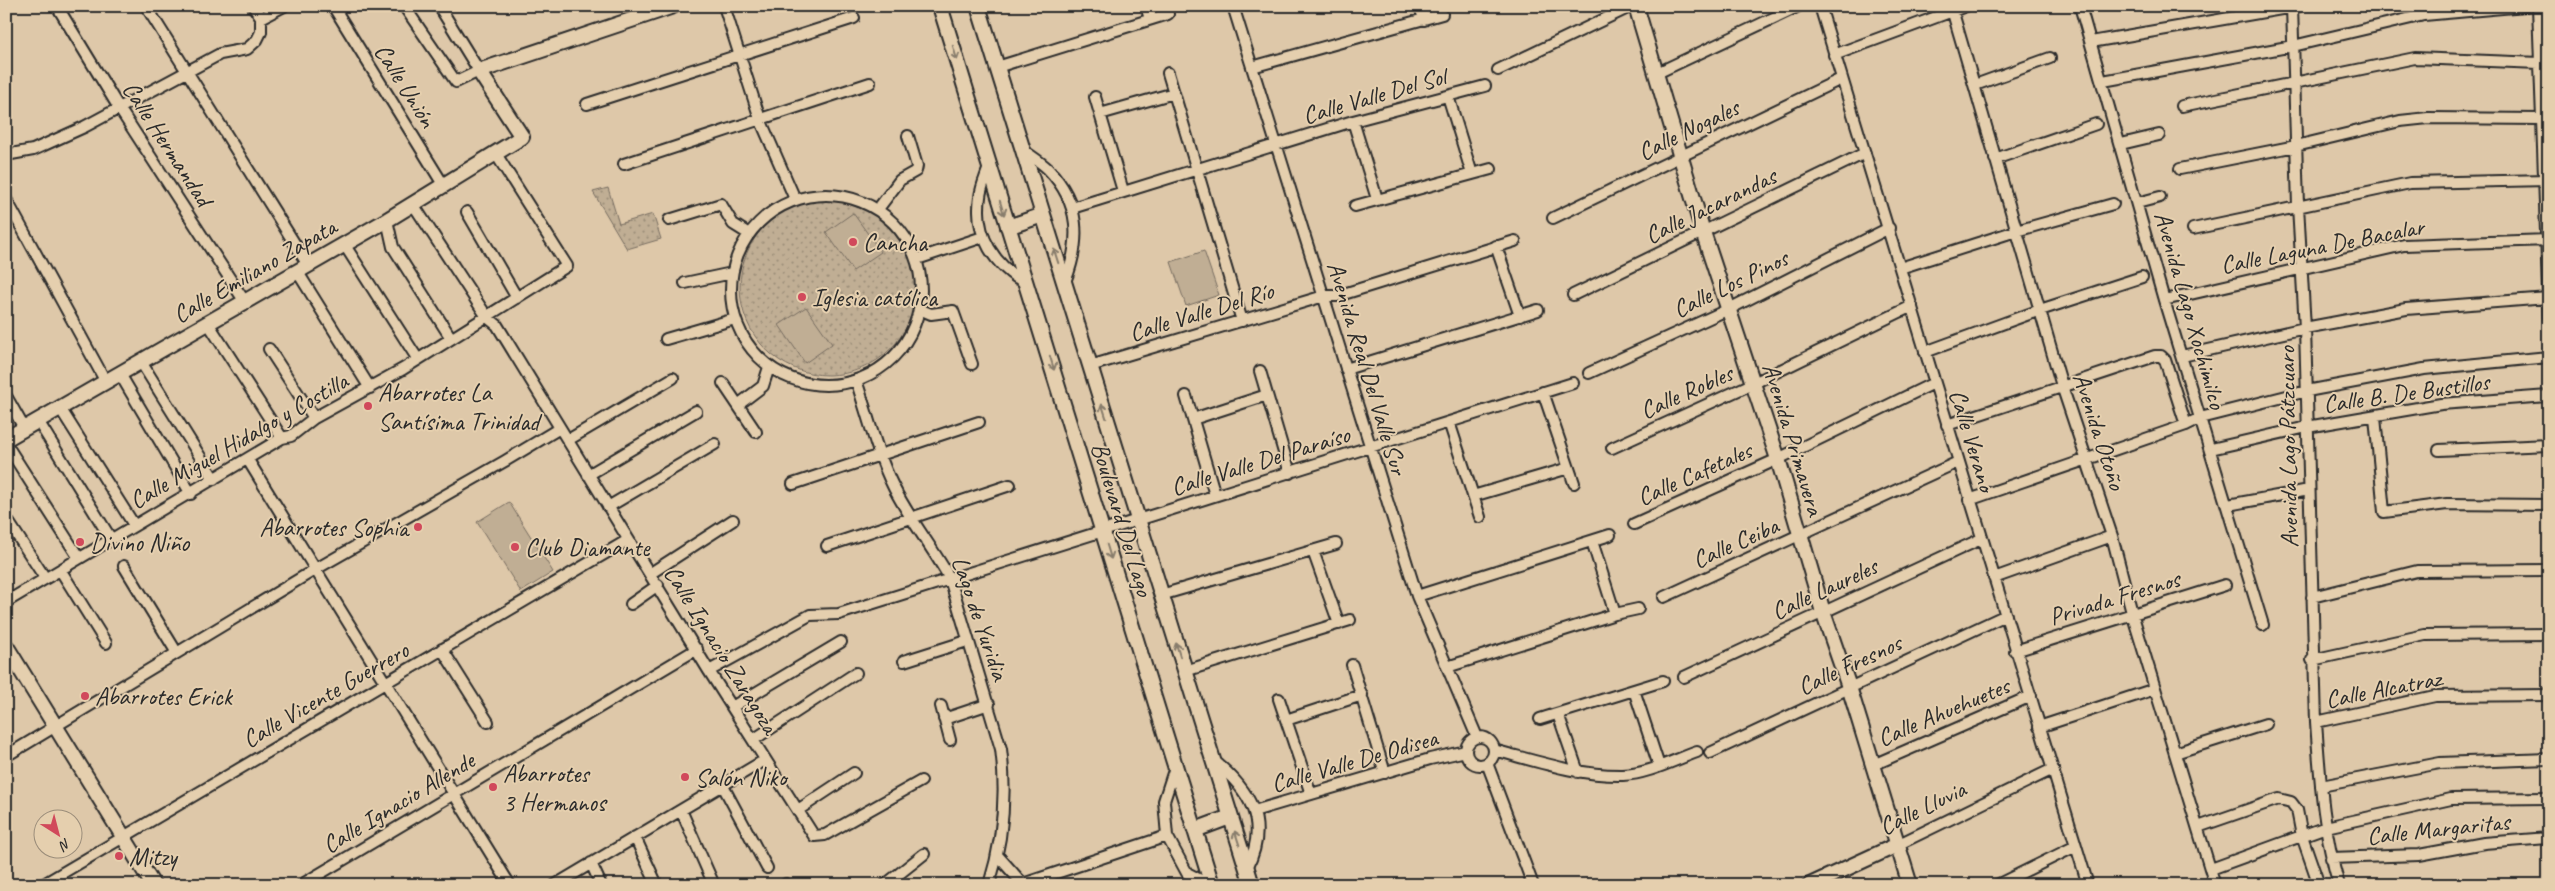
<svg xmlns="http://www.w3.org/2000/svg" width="2555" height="891" font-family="Caveat,sans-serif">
<defs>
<pattern id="park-dots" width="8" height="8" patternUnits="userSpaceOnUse" patternTransform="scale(1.25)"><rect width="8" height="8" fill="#c0ae94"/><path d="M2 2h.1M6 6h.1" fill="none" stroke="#9c8e79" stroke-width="1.8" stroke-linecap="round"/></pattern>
</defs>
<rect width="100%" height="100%" fill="#dec8a9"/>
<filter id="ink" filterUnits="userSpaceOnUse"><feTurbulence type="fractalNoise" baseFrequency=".02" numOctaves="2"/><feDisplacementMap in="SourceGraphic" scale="10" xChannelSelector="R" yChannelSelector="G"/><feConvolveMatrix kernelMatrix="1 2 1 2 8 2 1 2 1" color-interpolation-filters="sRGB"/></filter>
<g filter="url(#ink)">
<path fill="url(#park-dots)" stroke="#766c60" d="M 608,188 L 619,224 L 653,214 L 661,239 L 627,249 L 593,192 Z
M740 287a88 88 0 1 1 176 0a88 88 0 1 1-176 0Z"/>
<path fill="#c0ae94" stroke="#766c60" d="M 853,213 L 881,252 L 853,271 L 826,232 Z
M 1204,251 L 1219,295 L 1186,306 L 1171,262 Z
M 806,307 L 832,344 L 805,363 L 779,325 Z
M 509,502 L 553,572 L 521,592 L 477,522 Z"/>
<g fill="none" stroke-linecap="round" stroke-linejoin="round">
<defs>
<path id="street" d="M 57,6 L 119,108 L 245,302
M 146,6 L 308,265
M 253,6 L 261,18
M 333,6 L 444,186
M 404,6 L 456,82 L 479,71 L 439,6
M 724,6 L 760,119 L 795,199
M 1146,6 L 1150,19
M 1233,6 L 1417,596 L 1477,737
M 1420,6 L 1424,20
M 1820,6 L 2088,885
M 1951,6 L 2062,386 L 2112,536 L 2132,613 L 2215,885
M 2080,6 L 2164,300 L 2263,625
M 2292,6 L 2298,206 L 2305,328 L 2316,722 C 2320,777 2323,832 2339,885
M 2538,6 L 2549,318
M 2091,42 L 2299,6
M 1834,55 L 1966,6
M 997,67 L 1168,14
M 1252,67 L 1442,14
M 1498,70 L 1632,6
M 1168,73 L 1242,321
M 1655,74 L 1799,6
M 2103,81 L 2293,46 L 2424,15 L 2525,6
M 1975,85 L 2050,58
M 1448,96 L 1472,174
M 1095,97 L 1123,191
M 587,104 L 854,18
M 2182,106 L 2415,58 L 2539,63
M 1100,114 L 1174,93
M 1353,121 L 1377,199
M 2121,144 L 2159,135
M 1023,150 C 1031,156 1041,162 1048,169 C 1081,203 1081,241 1065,282
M 6,155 L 33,150 L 84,127 L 220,54 L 247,49 L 257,40 L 261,32 L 261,18 L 284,6
M 1995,159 L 2096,124
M 624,164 L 870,83
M 989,167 C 986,176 981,187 980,197 C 974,236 995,266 1027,284
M 2180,169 L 2296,146 L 2400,121 L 2428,118 L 2541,119 L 2549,116
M731 290a95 95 0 1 1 190 0a95 95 0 1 1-190 0Z
M 6,199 L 106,382
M 2137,203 L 2160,197
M 413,204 L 487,317 L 497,325 L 709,671 L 814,836 L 825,835 L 921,781
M 1355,206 L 1491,169
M 1072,208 L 1353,121 L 1485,86
M 878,209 L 900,180 L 916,171 L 917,166 L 908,136
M 467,212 L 517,298
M 1553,218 L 1841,79
M 387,220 L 393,247 L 451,338
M 669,220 L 721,204 L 733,224 L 749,234
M 2193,229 L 2410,183 L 2549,180
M 344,244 L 417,358
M 1496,246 L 1520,316
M 917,259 L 983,237
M 1900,268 L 2016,231 L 2113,204
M 297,271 L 370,388
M 685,283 L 732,273
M 1573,295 L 1865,153
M 2164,300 L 2404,245 L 2549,240
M 919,309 L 931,314 L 953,311 L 972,364
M 208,323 L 282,438
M 666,339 L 735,319
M 269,349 L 314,418
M 1925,352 L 2040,310 L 2142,277
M 2182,356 L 2305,328 L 2406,309 L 2548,298
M 141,362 L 214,479
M 1090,366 L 1324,296 L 1337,296 L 1515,241
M 1346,369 L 1538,310
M 1260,371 L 1290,473
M 1589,373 L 1729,309 L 1889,228
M 120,374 L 191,494
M 856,380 C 868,416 877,454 894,488 C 910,520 933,548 950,579 L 1001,749 C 1007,796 1003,840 989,885
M 723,383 L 756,432
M 1543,392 L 1574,483
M 6,396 L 24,428
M 1186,396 L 1215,495
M 738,405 L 763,386 L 769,367
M 60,408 L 134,525
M 2375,417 L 2384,512 L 2447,504 L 2549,505
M 1193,419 L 1267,395
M 38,421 L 111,539
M 1449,422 L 1480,517
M 1947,425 L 2155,356 L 2161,356 L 2165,360 L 2186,425
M 568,440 L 673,378
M 6,444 L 79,558
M 1612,448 L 1754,383 L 1912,306
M 2211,449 L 2307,427 L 2441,404 L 2549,396
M 2439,450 L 2549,445
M 248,460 L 510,885
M 588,475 L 696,411
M 793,484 L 979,422
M 1473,496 L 1569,468
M 1969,500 L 2186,425 L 2200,418 L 2307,391 L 2424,369 L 2549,357
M 2228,505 L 2309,490
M 608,507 L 715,444
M 6,518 L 45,578
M 1634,524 L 1778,459 L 1934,383
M 1592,541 L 1615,614
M 827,546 L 1010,485
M 1313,551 L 1339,624
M 124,566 L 177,653
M 61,571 L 106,643
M 651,573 L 733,520
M 1994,578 L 2112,536
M 1161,595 L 1336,544
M 1417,596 L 1610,535
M 1664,597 L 1958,462
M 2312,597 L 2417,571 L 2549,570
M 6,602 L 282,438 L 291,436 L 314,418 L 403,369 L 567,266 L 496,154
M 631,604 L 658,585
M 442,649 L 488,722
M 2015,651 L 2225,585
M 2312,660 L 2425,635 L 2549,634
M 904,661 L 967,641
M 1352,665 L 1385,773
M 1447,667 L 1615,614 L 1638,609
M 709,671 L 810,615 L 839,614 L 1573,383
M 1185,671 L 1350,620
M 1684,677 L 1981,539
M 1634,690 L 1659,766
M 1279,699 L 1311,794
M 941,706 L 950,740
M 732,707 L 841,642
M 1558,714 L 1578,772
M 944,719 L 989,704
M 1540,719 L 1663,681
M 1286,720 L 1362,695
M 2316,722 L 2435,696 L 2549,695
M 2039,727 L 2155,689
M1466 751a14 14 0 1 1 28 0a14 14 0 1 1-28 0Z
M 753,740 L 856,673
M 1494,750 C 1536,761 1579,776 1623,775 C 1648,774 1674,760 1697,752
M 1710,753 L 2006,615
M 2175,753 L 2266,724
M 6,756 L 316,569 L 505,461 L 560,428
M 1213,760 C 1250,790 1270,822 1247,868
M 1487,763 L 1533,885
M 1873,765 L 2031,696
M 1175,767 L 1164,801 L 1167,836 L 1187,873 L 1210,885
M 723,786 L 767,868
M 2321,786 L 2440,763 L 2549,759
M 681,810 L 714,885
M 798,810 L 854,773
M 1254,811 L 1430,759 L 1466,751
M 2198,827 L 2279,799 L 2291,802 L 2297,810 L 2302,836 L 2319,885
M 635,837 L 657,885
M 1897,845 L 2053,769
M 998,856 L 1023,884
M 2331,858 L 2419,855 L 2484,843 L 2549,838
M 591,863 L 601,885
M 2211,869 L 2326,827 L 2451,799 L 2549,798
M 786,884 L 787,885
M 42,885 L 628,540
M 301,885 L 697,649
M 555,885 L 765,760
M 885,885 L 924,854
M 1020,885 L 1167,836
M 1997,885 L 2076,846"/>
<path id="secondary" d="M 940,6 L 1212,885
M 978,6 L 1252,885
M 1636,6 L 1703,232 L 1778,459 L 1823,612 L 1849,687 L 1910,885
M 1008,227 L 1043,215
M 6,439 L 387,220 L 522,137 L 479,71 L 673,6
M 6,646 L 153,885
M 1195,830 L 1230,817
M 1810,885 L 1897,845"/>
</defs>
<use href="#street" stroke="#2b2b2b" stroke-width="14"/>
<use href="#secondary" stroke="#2b2b2b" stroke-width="18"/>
<use href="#street" stroke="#e5cfae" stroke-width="10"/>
<use href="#secondary" stroke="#e5cfae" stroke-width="14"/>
</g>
<defs><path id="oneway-shaft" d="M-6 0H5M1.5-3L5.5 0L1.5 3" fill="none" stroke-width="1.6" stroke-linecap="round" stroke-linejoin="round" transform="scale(1.25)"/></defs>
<g stroke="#887d6c">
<use href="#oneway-shaft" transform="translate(955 53) rotate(73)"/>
<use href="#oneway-shaft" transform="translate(1002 208) rotate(73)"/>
<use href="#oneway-shaft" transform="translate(1056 256) rotate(-108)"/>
<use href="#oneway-shaft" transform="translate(1052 363) rotate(73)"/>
<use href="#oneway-shaft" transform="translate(1104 411) rotate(-108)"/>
<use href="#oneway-shaft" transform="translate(1109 552) rotate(73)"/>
<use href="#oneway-shaft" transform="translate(1178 650) rotate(-107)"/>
<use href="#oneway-shaft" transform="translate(1237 838) rotate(-108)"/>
</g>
</g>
<g fill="#d1495b" stroke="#e5cfae" stroke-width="2">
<circle cx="853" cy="242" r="5"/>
<circle cx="802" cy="297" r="5"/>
<circle cx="368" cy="406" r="5"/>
<circle cx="418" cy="527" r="5"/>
<circle cx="80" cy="542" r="5"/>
<circle cx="515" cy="547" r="5"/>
<circle cx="85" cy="696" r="5"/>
<circle cx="685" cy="777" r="5"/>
<circle cx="493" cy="787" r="5"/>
<circle cx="119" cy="856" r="5"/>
</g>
<g text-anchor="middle" stroke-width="4" stroke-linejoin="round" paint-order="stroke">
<g font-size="25" fill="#2b2b2b" stroke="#e5cfae">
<text transform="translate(406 85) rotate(58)" y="9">Calle Unión</text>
<text transform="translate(1374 95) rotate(-16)" y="9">Calle Valle Del Sol</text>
<text transform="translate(1688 129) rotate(-26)" y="9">Calle Nogales</text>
<text transform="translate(168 143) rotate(57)" y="9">Calle Hermandad</text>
<text transform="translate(1710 205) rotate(-26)" y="9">Calle Jacarandas</text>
<text transform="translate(2322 245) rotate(-11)" y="9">Calle Laguna De Bacalar</text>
<text transform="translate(254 270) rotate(-30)" y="9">Calle Emiliano Zapata</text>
<text transform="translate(1730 283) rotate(-26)" y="9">Calle Los Pinos</text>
<text transform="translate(2191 310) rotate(74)" y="9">Avenida Lago Xochimilco</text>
<text transform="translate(1201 311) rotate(-17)" y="9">Calle Valle Del Río</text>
<text transform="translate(1368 368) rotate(73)" y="9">Avenida Real Del Valle Sur</text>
<text transform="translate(1686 391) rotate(-24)" y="9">Calle Robles</text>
<text transform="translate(2406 392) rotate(-8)" y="9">Calle B. De Bustillos</text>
<text transform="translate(2100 431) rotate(72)" y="9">Avenida Otoño</text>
<text transform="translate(1794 439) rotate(73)" y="9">Avenida Primavera</text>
<text transform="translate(238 440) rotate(-30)" y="9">Calle Miguel Hidalgo y Costilla</text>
<text transform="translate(1973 440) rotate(73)" y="9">Calle Verano</text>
<text transform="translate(2287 447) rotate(-91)" y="9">Avenida Lago Pátzcuaro</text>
<text transform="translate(1260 460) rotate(-17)" y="9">Calle Valle Del Paraíso</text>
<text transform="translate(1694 473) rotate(-24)" y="9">Calle Cafetales</text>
<text transform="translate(1123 519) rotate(73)" y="9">Boulevard Del Lago</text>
<text transform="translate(1735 542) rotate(-24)" y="9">Calle Ceiba</text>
<text transform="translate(1824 588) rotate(-25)" y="9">Calle Laureles</text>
<text transform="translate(2114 597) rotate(-17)" y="9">Privada Fresnos</text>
<text transform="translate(981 618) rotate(71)" y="9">Lago de Yuridia</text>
<text transform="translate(722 649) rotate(58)" y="9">Calle Ignacio Zaragoza</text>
<text transform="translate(1849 664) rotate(-25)" y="9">Calle Fresnos</text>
<text transform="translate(2383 688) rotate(-11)" y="9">Calle Alcatraz</text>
<text transform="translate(325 694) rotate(-30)" y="9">Calle Vicente Guerrero</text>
<text transform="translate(1943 711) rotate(-23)" y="9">Calle Ahuehuetes</text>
<text transform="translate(1354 760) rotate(-16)" y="9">Calle Valle De Odisea</text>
<text transform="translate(398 802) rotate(-31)" y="9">Calle Ignacio Allende</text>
<text transform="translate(1922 807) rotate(-26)" y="9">Calle Lluvia</text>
<text transform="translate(2438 828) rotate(-6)" y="9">Calle Margaritas</text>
</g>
<g font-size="25" fill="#2b2b2b" stroke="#e5cfae" text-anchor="start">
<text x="863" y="251">Cancha</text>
<text x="812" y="306">Iglesia católica</text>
<text x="378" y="401">Abarrotes La<tspan x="378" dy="29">Santísima Trinidad</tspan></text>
<text x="408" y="536" text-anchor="end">Abarrotes Sophia</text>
<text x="90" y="551">Divino Niño</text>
<text x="525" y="556">Club Diamante</text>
<text x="95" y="705">Abarrotes Erick</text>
<text x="503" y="782">Abarrotes<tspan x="503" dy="29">3 Hermanos</tspan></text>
<text x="695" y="786">Salón Niko</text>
<text x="129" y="865">Mitzy</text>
</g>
</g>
<rect width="2555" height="891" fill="none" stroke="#e5cfae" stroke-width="25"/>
<rect x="12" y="12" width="2530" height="866" fill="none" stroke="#2b2b2b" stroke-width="2" filter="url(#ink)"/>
<g transform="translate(58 834) rotate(144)"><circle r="24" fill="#e5cfae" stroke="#9b8d7a"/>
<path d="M0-4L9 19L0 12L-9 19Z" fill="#d1495b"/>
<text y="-8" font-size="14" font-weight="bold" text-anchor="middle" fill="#2b2b2b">N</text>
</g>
</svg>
